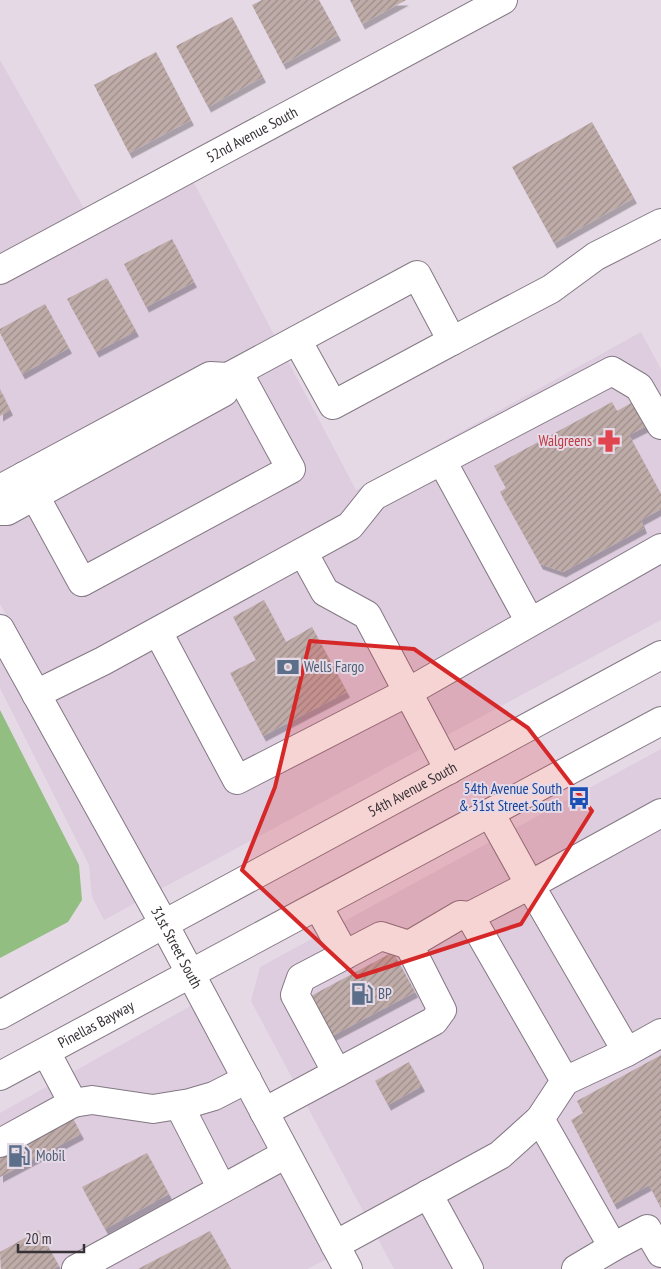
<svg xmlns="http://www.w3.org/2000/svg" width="661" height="1269" font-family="'PT Sans Narrow',sans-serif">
<defs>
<pattern id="building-hatch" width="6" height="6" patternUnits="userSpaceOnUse" patternTransform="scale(1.25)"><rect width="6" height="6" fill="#bfaca9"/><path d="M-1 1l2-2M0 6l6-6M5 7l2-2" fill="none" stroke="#9c8d8a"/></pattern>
<filter id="shadow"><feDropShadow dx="3" dy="5.5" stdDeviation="0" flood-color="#0004"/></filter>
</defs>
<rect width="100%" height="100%" fill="#e6d9e6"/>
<path fill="#deccdf" d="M 0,60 L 85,210 L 0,255 Z
M 193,181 L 356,490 L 641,332 L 661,369 L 661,620 L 159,890 L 0,604 L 0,285 Z
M 0,653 L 139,901 L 104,920 L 92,897 L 89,865 L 0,688 Z
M 661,749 L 661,1269 L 394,1269 L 251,1001 L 260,967 Z
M 194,1004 L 329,1258 L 307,1269 L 0,1269 L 0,1113 Z"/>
<path fill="#92bf81" d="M 0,710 L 79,865 L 82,900 L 68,922 L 0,958 Z"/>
<path fill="url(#building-hatch)" filter="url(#shadow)" d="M 262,0 L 319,0 L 338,35 L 283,64 L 252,5 Z
M 350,0 L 406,0 L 362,24 Z
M 232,17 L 263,77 L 208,107 L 176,46 Z
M 156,52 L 191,120 L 129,153 L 94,85 Z
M 592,122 L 634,198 L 554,243 L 512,167 Z
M 172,239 L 194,282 L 146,307 L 124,264 Z
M 107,278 L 136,331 L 96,352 L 67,299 Z
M 45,304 L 69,348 L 22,374 L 0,333 L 0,329 Z
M 0,389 L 10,410 L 0,416 Z
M 640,398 L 653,423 L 629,435 L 661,494 L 661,509 L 641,520 L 644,528 L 563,572 L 540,564 L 500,492 L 506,488 L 494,466 L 612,402 L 617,411 Z
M 264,600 L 286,642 L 312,627 L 347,692 L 263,736 L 230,673 L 256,660 L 233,617 Z
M 393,952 L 415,992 L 330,1037 L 309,997 Z
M 661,1055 L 661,1208 L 649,1185 L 614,1204 L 571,1120 L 583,1113 L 577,1101 Z
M 409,1062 L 422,1086 L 388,1105 L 375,1081 Z
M 71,1115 L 81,1134 L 0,1177 L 0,1153 Z
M 147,1153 L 169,1194 L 105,1229 L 82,1187 Z
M 39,1230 L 59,1266 L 53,1269 L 1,1269 L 0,1252 Z
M 210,1231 L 231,1269 L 138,1269 Z"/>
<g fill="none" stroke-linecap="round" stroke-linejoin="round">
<defs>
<g id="minor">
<path id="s1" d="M 0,270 L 503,0"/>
<path d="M 297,340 L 333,405 L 452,341"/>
<path d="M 442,461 L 530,622"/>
<path d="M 24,476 L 82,582 L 291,469 L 238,372"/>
<path d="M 0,489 L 210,376 L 228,377 L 417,275 L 452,341 L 551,289 L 596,256 L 661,223"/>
<path d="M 0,511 L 7,511 L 224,392 L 228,377"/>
<path d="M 303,552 L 325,592 L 367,615 L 449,770"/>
<path id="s2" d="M 0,629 L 164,924 L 348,1269"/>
<path d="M 158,632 L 237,780 L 408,692 L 661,548"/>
<path d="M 36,694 L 103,661 L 350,526 L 374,496 L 612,371 L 639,387 L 661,425"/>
<path d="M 490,813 L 530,885 L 661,813"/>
<path d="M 318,906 L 345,955"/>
<path d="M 627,1052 L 661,1033"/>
<path d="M 337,1073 L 295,995 L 301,978 L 381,936 L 409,945"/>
<path d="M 73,1103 L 92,1100 L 153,1109 L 190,1103 L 214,1096 L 247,1079"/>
<path d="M 179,1105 L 222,1189"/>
<path d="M 264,1112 L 434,1021 L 442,1010 L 409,945 L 460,915 L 470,916"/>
<path d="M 540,1119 L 613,1247 L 647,1229 L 661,1253"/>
<path d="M 0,1143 L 73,1103 L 46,1052"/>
<path d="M 428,1194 L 469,1269"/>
<path d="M 335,1245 L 500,1155 L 540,1119 L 565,1081 L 470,916 L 530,885 L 627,1052 L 565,1081"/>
<path d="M 76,1269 L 286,1154"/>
<path d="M 576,1269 L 613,1247"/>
</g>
<g id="major">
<path id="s3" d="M 0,1015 L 164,924 L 661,655"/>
<path id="s4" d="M 0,1076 L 661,721"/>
</g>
</defs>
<use href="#minor" stroke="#837883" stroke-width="30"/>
<use href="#major" stroke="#837883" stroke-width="30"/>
<use href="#minor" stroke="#fff" stroke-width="28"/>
<use href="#major" stroke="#fff" stroke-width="28"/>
</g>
<path fill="#d62828" fill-opacity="0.2" stroke="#d62828" stroke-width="4" stroke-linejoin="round" d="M 310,641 L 414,649 L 528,728 L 592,811 L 521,924 L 357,977 L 242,870 L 275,787 Z"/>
<defs>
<symbol id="pharmacy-bare" viewBox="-9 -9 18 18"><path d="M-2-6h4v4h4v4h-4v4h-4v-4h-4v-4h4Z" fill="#e0444e" stroke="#e6d9e6" stroke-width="2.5" paint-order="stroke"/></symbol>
<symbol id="bank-bare" viewBox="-9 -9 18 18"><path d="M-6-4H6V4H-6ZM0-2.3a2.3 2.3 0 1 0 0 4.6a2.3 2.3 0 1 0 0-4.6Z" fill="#5c6f8a" stroke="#e6d9e6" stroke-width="2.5" paint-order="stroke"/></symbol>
<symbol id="bus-bare" viewBox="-9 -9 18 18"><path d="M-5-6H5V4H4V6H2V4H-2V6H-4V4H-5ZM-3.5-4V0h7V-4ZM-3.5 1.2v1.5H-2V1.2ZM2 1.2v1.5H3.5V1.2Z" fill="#1a4fb4" stroke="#e6d9e6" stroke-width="2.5" paint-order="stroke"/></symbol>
<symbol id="fuel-bare" viewBox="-9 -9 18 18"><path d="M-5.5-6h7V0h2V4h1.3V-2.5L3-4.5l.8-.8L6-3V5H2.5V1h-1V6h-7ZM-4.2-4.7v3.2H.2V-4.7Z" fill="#5c6f8a" stroke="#e6d9e6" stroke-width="2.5" paint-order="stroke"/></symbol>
</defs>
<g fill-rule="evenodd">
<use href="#pharmacy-bare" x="593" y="425" width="32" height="32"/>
<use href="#bank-bare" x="272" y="651" width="32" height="32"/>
<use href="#bus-bare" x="563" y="782" width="32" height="32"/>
<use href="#fuel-bare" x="346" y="978" width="32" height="32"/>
<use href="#fuel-bare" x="3" y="1140" width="32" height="32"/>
</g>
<g text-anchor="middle" stroke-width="4" stroke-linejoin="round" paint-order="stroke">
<g font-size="15" fill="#363136" stroke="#e6d9e6">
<text dy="5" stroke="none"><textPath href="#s1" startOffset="286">52nd Avenue South</textPath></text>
<text dy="5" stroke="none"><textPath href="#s3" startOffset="470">54th Avenue South</textPath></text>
<text dy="5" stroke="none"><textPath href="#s2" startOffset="364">31st Street South</textPath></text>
<text dy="5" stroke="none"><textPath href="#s4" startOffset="109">Pinellas Bayway</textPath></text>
</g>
<g font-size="15" fill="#be3a42" stroke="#e6d9e6" text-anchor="end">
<text x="592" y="446">Walgreens</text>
</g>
<g font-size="15" fill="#4e5e75" stroke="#e6d9e6" text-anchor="start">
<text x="304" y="672">Wells Fargo</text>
<text x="378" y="999">BP</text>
<text x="36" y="1161">Mobil</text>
</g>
<g font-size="15" fill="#164399" stroke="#e6d9e6" text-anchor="end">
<text x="562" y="794">54th Avenue South<tspan x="562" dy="17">&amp; 31st Street South</tspan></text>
</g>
</g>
<path d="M18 1244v8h66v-8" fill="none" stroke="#363136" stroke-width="2.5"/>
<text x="25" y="1244" font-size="15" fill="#363136" stroke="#e6d9e6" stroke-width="4" paint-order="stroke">20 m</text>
</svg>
